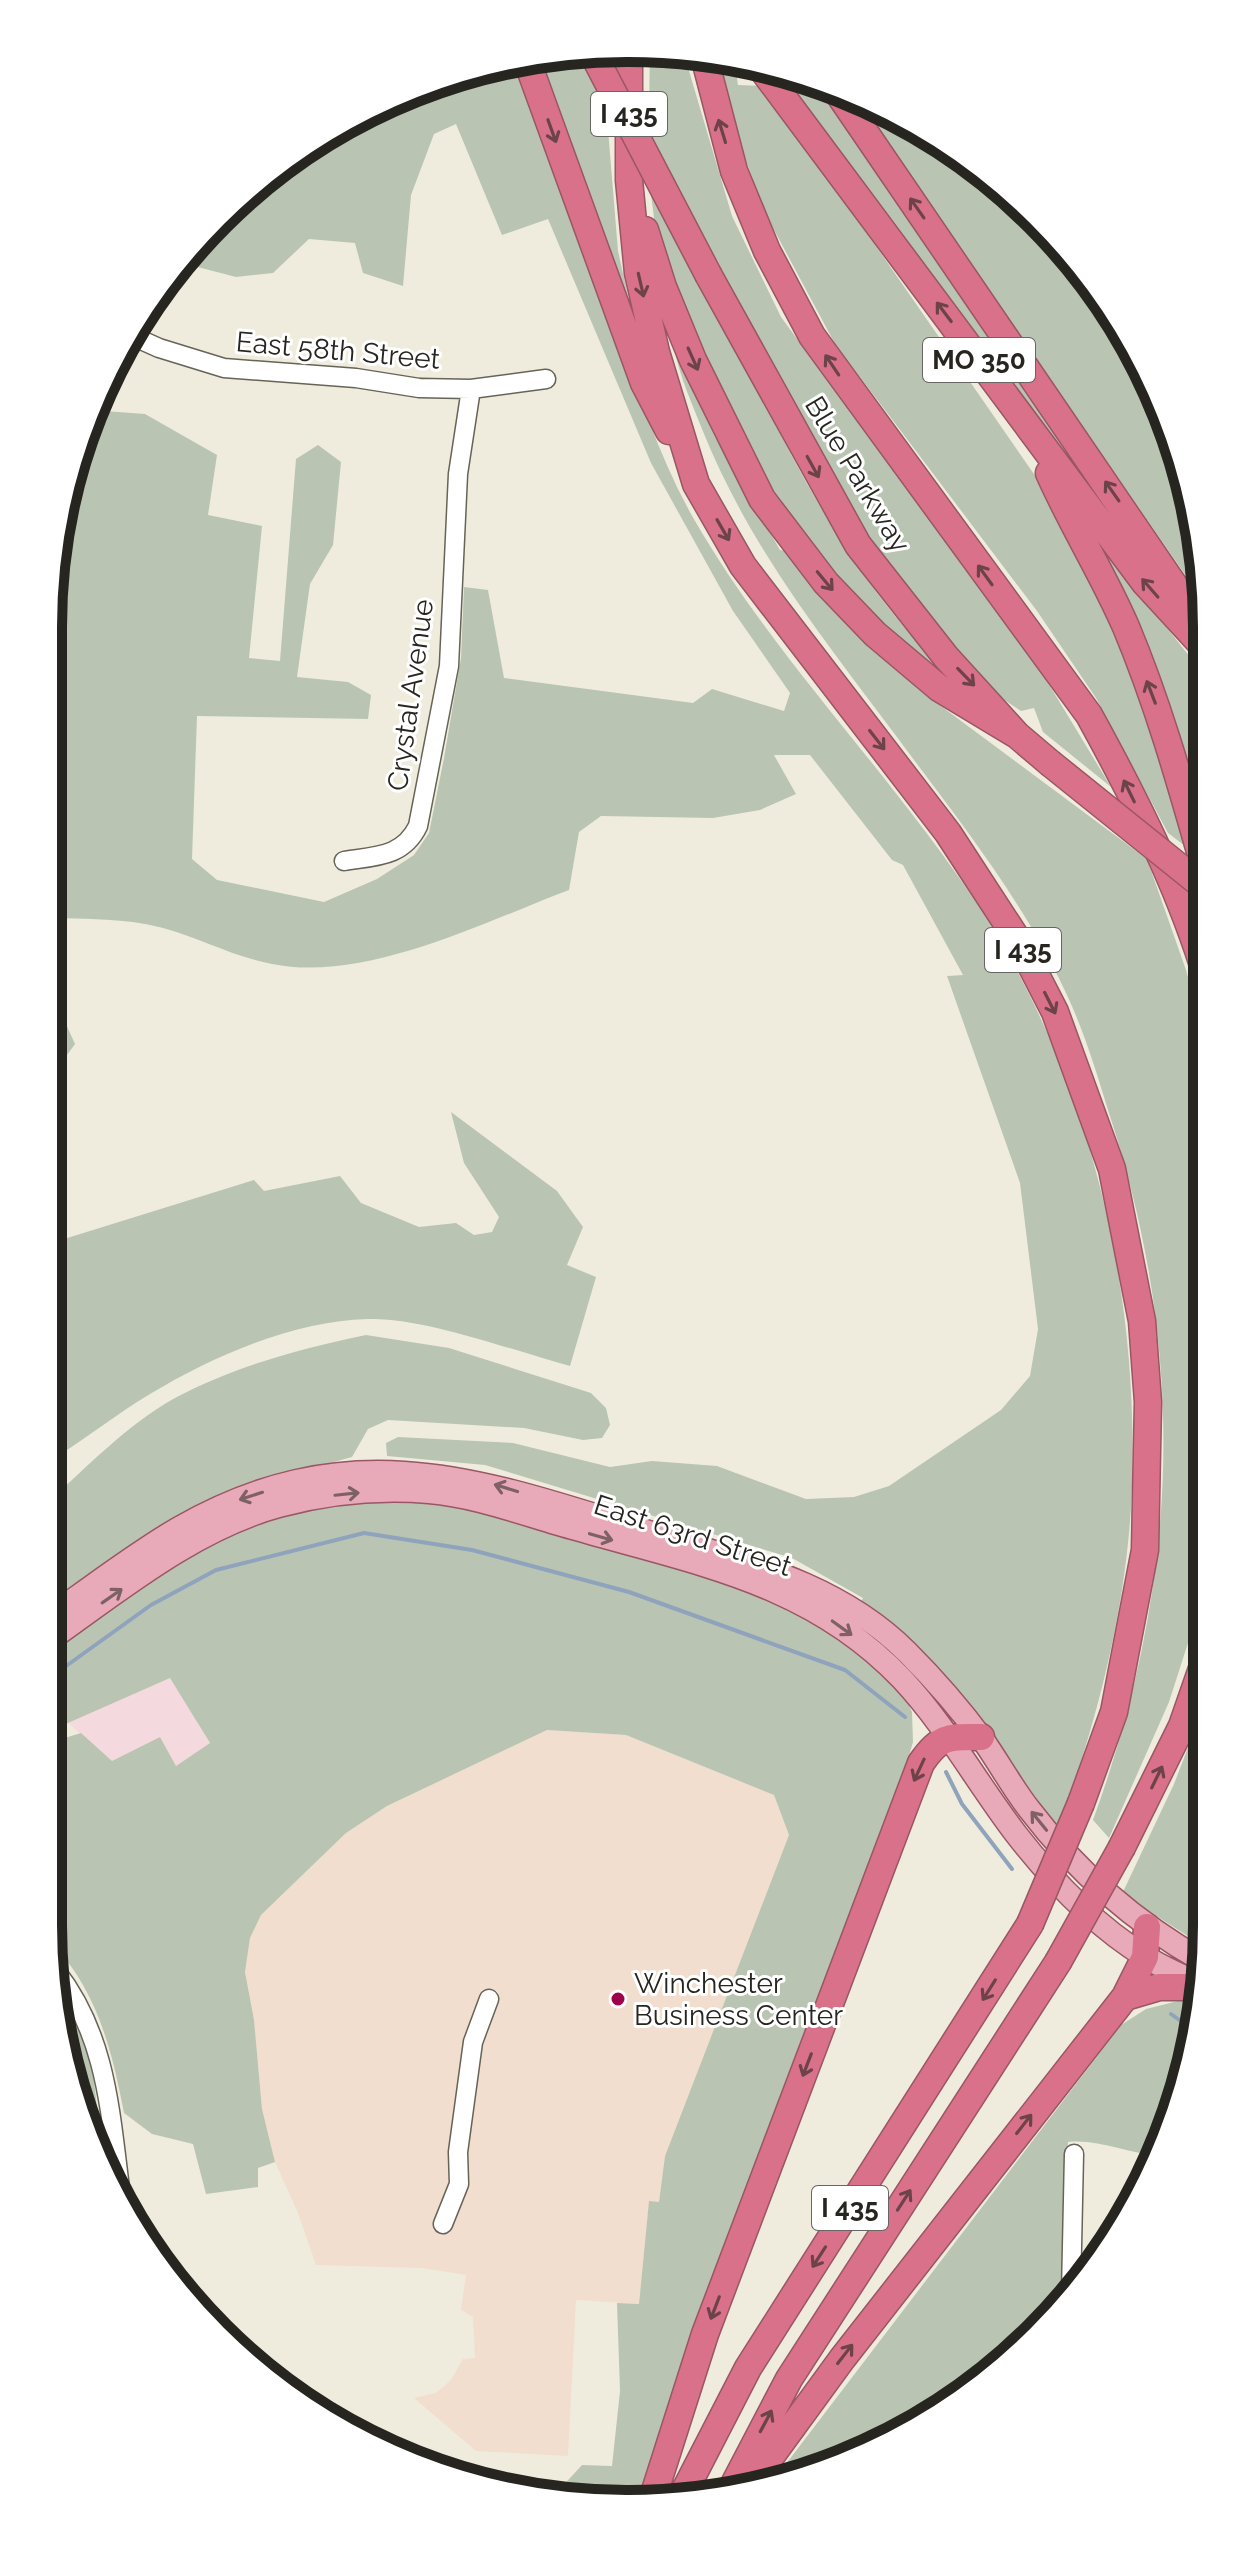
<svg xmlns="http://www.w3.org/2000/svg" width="1255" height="2552" font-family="Raleway,sans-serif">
<rect width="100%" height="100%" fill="#efecde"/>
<path fill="#f1dece" d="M 547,1730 L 626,1735 L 774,1795 L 789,1835 L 665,2156 L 659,2202 L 649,2202 L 639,2304 L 576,2300 L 568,2456 L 476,2451 L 414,2398 L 436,2393 L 451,2380 L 463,2359 L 475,2358 L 473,2317 L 461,2310 L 466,2275 L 422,2268 L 316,2265 L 298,2213 L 275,2162 L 262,2109 L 254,2020 L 245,1972 L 250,1938 L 261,1915 L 346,1833 L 387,1806 Z"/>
<path fill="#f4dadf" d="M 171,1677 L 210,1744 L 176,1766 L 160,1738 L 112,1761 L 68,1723 Z"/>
<path fill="#b9c5b2" d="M 650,50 L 684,54 L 732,216 L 781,317 L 1039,668 L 1111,787 L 1043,732 L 1034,708 L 1021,711 L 995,694 L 944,642 L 875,554 L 770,370 L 717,260 L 704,282 C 751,374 794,470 851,556 C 885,608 925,653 968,696 L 908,653 L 831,574 L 778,502 L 677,307 L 656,234 L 648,170 Z
M 583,52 L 605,93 L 618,251 L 634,323 L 533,57 Z
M 717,57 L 734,59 L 738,85 L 765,86 L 1045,490 L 1136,675 L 1189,849 L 1168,833 L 1096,698 L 1037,611 L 835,344 L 765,213 L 733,125 Z
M 516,59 C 550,150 583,241 617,333 C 640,396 661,462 695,521 C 775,659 889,771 977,904 C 1089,1073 1139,1285 1132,1487 C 1128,1601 1098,1721 1058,1828 C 998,1746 945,1661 860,1603 L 863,1598 L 792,1558 L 485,1465 L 387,1456 L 386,1443 L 398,1437 L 513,1443 L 610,1467 L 652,1461 L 717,1466 L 806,1499 L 854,1497 L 889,1486 L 1001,1410 L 1030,1376 L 1038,1329 L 1020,1183 L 947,976 L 963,975 L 903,865 L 892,860 L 810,755 L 774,755 L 796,794 L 760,810 L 713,818 L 601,816 L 579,832 L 569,890 C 484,922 365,983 272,964 C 234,957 200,938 163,928 C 126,918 86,919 48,918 L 48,627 L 59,514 L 91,410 L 145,414 L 217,455 L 208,515 L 262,526 L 249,658 L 280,661 L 296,459 L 318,445 L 341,462 L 333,545 L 310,584 L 297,677 L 348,682 L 371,695 L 368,719 L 197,716 L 192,859 L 217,880 L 324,902 L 377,879 L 414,855 L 429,833 L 444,758 L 461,658 L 464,587 L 488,590 L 504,678 L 693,703 L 712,689 L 784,711 L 790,693 L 733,611 L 651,463 L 548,219 L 502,235 L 456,124 L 434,134 L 411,195 L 403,286 L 363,273 L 355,243 L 309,239 L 273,273 L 236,277 L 190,265 L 189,252 C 246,183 323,129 405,93 C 439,77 480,70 516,59 Z
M 780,71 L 818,83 L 1174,595 L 1081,484 L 900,230 Z
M 851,93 L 981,168 L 1087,274 L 1163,405 L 1202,551 L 1202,599 Z
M 675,353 L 715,437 L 780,550 L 787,551 L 866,639 L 918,689 L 1147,859 L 1186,970 L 1204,1036 L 1206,1587 L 1169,1702 L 1109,1838 L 1093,1820 C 1180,1581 1188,1352 1108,1110 C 1097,1074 1086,1038 1071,1004 C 1032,915 972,837 914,760 C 833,650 754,558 702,429 C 692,404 681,379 675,353 Z
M 1085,525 L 1202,672 L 1203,833 Z
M 48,1005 L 61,1013 L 75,1044 L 48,1081 Z
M 451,1112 L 557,1191 L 583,1227 L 567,1265 L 596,1277 L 570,1366 C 514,1351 423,1317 368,1319 C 293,1321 213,1356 150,1394 C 115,1415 83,1441 48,1462 L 48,1244 L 254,1180 L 264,1191 L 340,1176 L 361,1203 L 419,1227 L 456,1223 L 474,1235 L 492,1232 L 499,1217 L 464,1163 Z
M 366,1335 L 449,1348 L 591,1393 L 606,1408 L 610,1425 L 602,1438 L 583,1440 L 524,1428 L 388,1420 L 368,1429 L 352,1457 L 231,1490 L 177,1516 L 48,1601 L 48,1502 C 87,1467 128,1424 175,1398 C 235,1366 300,1349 366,1335 Z
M 404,1499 L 448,1502 L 717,1578 L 817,1617 L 901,1688 L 912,1712 L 913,1742 L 904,1773 L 638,2497 L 530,2493 L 559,2490 L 582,2465 L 612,2466 L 620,2391 L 617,2303 L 639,2304 L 649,2201 L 659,2202 L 665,2156 L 789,1835 L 774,1795 L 626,1735 L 547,1730 L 387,1806 L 346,1833 L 261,1915 L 250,1938 L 245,1972 L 254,2020 L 262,2109 L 275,2162 L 258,2168 L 258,2187 L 206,2194 L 193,2144 L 152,2134 L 124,2113 C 112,2050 97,1990 51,1942 L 48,1743 L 81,1733 L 112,1761 L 160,1737 L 176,1766 L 210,1743 L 170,1678 L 68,1723 L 48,1728 L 48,1656 C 122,1603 210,1529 301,1509 C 335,1502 370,1501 404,1499 Z
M 1206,1701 L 1207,1925 L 1205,1947 L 1122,1894 L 1174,1784 Z
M 59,1994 C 94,2046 97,2088 99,2149 L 79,2111 Z
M 1182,2000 L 1199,2004 L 1196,2038 L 1158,2155 C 1127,2154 1100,2139 1068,2142 L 1062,2304 L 1038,2334 L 999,2362 L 991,2361 L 989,2369 L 884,2444 L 776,2477 L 1121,2025 L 1146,2009 Z"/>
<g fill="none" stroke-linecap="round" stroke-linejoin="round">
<path stroke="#90a3bc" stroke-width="4" d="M 48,1679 L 151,1605 L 216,1570 L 364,1533 L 472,1550 L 629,1592 L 845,1670 L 905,1717
M 946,1772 L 962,1804 L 1012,1869
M 1171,2014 L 1196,2032"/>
<defs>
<path id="minor" d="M 130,335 L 159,348 L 224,368 L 356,378 L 419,388 L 471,389 L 546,379
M 344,861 C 376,856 403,857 418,826 L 449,666 L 458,474 L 471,389
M 56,1971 C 106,2035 110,2110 120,2188
M 443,2224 L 459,2184 L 458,2152 L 473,2042 L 489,1999
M 1071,2293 L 1074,2154"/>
<path id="major" d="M 48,1617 C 91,1588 134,1554 179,1528 C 356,1427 490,1483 668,1538 C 753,1564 841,1586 907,1652 C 933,1678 961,1710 983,1740 C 999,1763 1012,1787 1029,1809 C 1077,1872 1134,1922 1203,1961
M 48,1641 C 119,1591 194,1529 279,1506 C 327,1493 379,1488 429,1492 C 478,1496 528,1516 576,1529 C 697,1564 811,1583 902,1679 C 946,1726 977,1783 1016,1834 C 1051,1879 1097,1927 1146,1957 C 1163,1968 1183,1976 1201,1985"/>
<path id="highway" d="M 629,48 L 629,180 L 638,273 L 656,352 L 696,484 L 743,566 L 948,833 L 1019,942 L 1055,1012 L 1112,1169 L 1142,1321 L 1148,1402 L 1145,1550 L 1114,1712 L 1081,1803
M 704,56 L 734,171 L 767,251 L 812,336 L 1089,715 C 1133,795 1175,878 1203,965
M 526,58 L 644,383 L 669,431
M 759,65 L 1145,583 L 1202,645
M 834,87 L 1202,626
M 645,230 L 663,287 L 693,360 L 762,499 L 826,583 L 875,634 L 939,688 L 1017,735
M 709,276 L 858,545 L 946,657 L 1017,735 L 1050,763
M 1049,473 C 1072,525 1103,574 1126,627 C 1157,701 1179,778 1201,855 L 1203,875
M 1122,1847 L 1182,1726 L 1206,1657
M 1125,1997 L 1159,1987 L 1201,1987
M 750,2485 L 842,2359 L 1125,1997 L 1145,1957 L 1147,1927
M 731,2490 L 789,2379 L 1058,1962
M 653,2497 L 705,2334 L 921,1763 C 940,1735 949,1737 981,1737
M 681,2498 L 748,2368 L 1030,1924"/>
</defs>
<use href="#minor" stroke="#666357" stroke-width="21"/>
<use href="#major" stroke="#9a5664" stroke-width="25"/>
<use href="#highway" stroke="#9a5664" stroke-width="29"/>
<use href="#minor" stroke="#fff" stroke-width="18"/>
<use href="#major" stroke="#e8aab8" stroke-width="22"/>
<use href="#highway" stroke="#d87189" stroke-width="26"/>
<defs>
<path id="highway-bridge" d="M 592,52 L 709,276
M 1050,763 L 1203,886
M 1030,1924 L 1081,1803
M 1058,1962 L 1122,1847"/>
</defs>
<use href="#highway-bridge" stroke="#9a5664" stroke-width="29" stroke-linecap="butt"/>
<use href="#highway-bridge" stroke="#d87189" stroke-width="26"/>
</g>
<defs><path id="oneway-shaft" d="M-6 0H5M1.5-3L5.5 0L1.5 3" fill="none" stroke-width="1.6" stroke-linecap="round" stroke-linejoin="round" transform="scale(2)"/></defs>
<g stroke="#6d434a">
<use href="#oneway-shaft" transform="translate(552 131) rotate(70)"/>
<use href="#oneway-shaft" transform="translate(722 131) rotate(-107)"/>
<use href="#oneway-shaft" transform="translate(917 208) rotate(-125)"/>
<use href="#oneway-shaft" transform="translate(641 285) rotate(77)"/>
<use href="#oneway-shaft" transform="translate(944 312) rotate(-127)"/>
<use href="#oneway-shaft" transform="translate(693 359) rotate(66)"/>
<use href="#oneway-shaft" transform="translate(832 365) rotate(-124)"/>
<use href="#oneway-shaft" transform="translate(813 467) rotate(61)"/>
<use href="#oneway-shaft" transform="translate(1112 491) rotate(-125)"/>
<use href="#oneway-shaft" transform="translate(723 530) rotate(60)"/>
<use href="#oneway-shaft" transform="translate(985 575) rotate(-126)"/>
<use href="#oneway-shaft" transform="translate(825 581) rotate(50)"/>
<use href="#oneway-shaft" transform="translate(1150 588) rotate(-131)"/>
<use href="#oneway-shaft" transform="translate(966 677) rotate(46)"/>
<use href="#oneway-shaft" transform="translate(1151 692) rotate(-111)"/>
<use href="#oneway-shaft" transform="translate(877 740) rotate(52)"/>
<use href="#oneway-shaft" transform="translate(1129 791) rotate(-116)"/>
<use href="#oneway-shaft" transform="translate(1050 1003) rotate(63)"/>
<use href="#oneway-shaft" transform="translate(919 1770) rotate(115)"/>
<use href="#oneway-shaft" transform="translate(1157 1777) rotate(-64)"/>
<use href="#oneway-shaft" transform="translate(989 1990) rotate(122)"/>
<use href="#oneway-shaft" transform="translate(807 2065) rotate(111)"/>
<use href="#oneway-shaft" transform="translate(1024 2124) rotate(-52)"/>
<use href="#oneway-shaft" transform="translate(904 2200) rotate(-57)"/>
<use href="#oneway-shaft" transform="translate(819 2257) rotate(123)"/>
<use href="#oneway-shaft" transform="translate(715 2308) rotate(111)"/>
<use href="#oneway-shaft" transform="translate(845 2354) rotate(-52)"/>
<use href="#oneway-shaft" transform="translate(766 2421) rotate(-62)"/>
</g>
<g stroke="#7d6164">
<use href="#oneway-shaft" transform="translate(506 1488) rotate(-163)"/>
<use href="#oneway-shaft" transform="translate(347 1494) rotate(-6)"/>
<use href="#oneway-shaft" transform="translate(251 1496) rotate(162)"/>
<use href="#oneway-shaft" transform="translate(601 1537) rotate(16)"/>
<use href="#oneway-shaft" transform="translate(112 1596) rotate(-35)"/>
<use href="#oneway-shaft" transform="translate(842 1628) rotate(36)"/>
<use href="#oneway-shaft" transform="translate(1039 1821) rotate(-129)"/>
</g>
<circle fill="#9e034a" stroke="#fff" stroke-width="3" cx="618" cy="1999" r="8"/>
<g text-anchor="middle" stroke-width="6" stroke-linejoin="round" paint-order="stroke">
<g fill="#fff" stroke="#676663" stroke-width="2">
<rect x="591" y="92" width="76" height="44" rx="6"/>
<rect x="923" y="338" width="112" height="44" rx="6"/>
<rect x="985" y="928" width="76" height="44" rx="6"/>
<rect x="812" y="2186" width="76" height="44" rx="6"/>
</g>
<g font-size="26" font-weight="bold" fill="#262520">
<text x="629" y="123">I 435</text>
<text x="979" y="369">MO 350</text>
<text x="1023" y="959">I 435</text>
<text x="850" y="2217">I 435</text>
</g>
<g font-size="28" fill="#262520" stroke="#fff">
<text transform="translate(338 350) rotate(5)" y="10">East 58th Street</text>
<text transform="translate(858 474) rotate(59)" y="10">Blue Parkway</text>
<text transform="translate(410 695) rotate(-82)" y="10">Crystal Avenue</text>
<text transform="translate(693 1535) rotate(18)" y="10">East 63rd Street</text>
</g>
<g font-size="28" fill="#262520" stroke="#fff" text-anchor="start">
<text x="634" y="1993">Winchester<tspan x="634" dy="32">Business Center</tspan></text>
</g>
</g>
<path d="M0 0H1255V2552H0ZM627 62H628A565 565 0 0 1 1193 627V1925A565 565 0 0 1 628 2490H627A565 565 0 0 1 62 1925V627A565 565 0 0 1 627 62Z" fill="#fff" fill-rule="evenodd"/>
<path fill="none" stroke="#262520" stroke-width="10" d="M627 62H628A565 565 0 0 1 1193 627V1925A565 565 0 0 1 628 2490H627A565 565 0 0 1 62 1925V627A565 565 0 0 1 627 62Z"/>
</svg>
